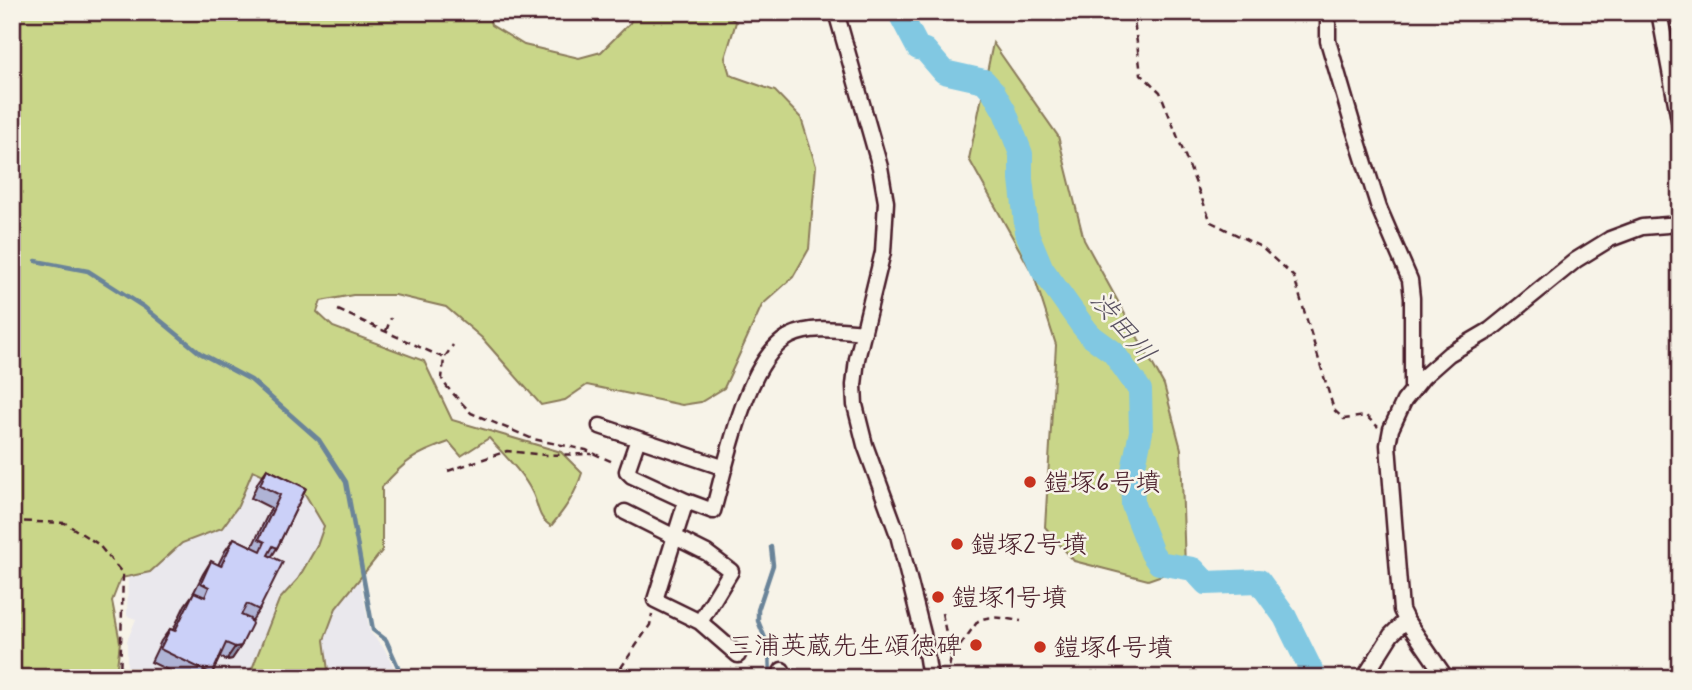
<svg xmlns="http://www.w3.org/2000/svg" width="1692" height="690" font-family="Mynerve,'Klee One',sans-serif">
<rect width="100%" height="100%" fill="#f7f3e8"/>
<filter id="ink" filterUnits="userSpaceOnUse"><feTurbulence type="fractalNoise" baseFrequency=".0143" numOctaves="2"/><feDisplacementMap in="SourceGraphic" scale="14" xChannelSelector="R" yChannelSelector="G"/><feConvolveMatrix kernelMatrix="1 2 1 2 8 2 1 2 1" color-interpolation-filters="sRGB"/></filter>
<g filter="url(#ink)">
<path fill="#eae8ed" d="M 259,453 L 343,489 L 370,632 L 384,648 L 399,678 L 127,678 L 127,641 L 136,619 L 127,616 L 128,573 Z"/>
<path fill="#c9d689" stroke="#8a7a5a" stroke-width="2" d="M 12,12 L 488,12 L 491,25 L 524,45 L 579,58 L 601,52 L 630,23 L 634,12 L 723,12 L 736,22 L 725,58 L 730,75 L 775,91 L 801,118 L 816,166 L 809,249 L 793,277 L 762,305 L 724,388 L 701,402 L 682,405 L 587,385 L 565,400 L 541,405 L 482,338 L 446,307 L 395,295 L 353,295 L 321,301 L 317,312 L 333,327 L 424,361 L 452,420 L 561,452 L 582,473 C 575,495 565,509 551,526 C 537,518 539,505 532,492 C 522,472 504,455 489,438 L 461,456 L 449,442 C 415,454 406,460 382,487 L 382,551 L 336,608 L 324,640 L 329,678 L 252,678 L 250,674 L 279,600 L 298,579 L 317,546 L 324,526 L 305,494 L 253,470 L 238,506 L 222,528 L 182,543 L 150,572 L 121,578 L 112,601 L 120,642 L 116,674 L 108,674 L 105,678 L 12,678 Z
M 993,43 L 1058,136 L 1084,240 L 1164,385 L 1181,449 L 1185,567 L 1148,580 L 1074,561 L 1045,527 L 1056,345 L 1034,276 L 969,159 Z"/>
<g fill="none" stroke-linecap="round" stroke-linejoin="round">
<path stroke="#6b8499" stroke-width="4.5" d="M 36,261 L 88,271 L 144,307 L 200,353 L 251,380 L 319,440 L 346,482 L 373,630 L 386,640 L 403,678
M 770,678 L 769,648 L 758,621 L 758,610 L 773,565 L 771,547"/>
<path stroke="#81c8e2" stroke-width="24" d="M 899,12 L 918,48 L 925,50 L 944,72 L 984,81 L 993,91 L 1005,112 L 1021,154 L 1021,179 L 1027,233 L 1042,269 L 1082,325 L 1091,336 L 1113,352 L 1140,390 L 1141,432 L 1132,475 L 1133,505 L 1152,553 L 1159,563 L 1193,569 L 1206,583 L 1259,581 L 1285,617 L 1315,678"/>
<defs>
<path id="minor" d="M 836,12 L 880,167 L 886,202 L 883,252 L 857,359 L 854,385 L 855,405 L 865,445 L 898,535 L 923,634 L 930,678
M 1328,12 L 1328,41 L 1353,126 L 1379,208 L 1410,280 L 1412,298 L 1412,390
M 1659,12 L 1680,125
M 600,426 L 725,468
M 638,439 L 627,471 L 632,476 L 686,501 L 713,511 C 726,466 746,358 790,336 C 812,325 840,330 864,332
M 686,501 L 655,600 L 700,622 L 738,655
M 625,512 L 707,553 L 731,571 L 700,622
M 1406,620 L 1446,678
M 779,678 L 782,670
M 1364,678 L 1391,635 L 1406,620 L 1401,610 L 1388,445 L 1391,429 L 1404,401 L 1423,377 L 1449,354 L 1490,330 L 1576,260 L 1610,239 L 1642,227 L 1680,224"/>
</defs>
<use href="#minor" stroke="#4a1f2b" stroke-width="19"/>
<path stroke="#4a1f2b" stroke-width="2.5" stroke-dasharray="7 5" stroke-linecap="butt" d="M 1133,12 L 1141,74 L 1160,92 L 1211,222 L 1261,247 L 1294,277 L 1334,410 L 1344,419 L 1366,416 L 1378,427
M 338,310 L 444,358 L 442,379 L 447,387 L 471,413 L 533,439 L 586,450 L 615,463
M 386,331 L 391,318
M 445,357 L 453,345
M 448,471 L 507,451 L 546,455 L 592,454
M 12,521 L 65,523 L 98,544 L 123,574 L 120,678
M 942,613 L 951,658
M 614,678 L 650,625 L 652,614
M 947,678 L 951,658 L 978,621 C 991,614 1007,619 1021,621"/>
<use href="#minor" stroke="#f7f3e8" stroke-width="14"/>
</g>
<path fill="#afb3d5" stroke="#4a1f2b" stroke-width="2" d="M 267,469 L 306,488 L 277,548 L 272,556 L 259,610 L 251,622 L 241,646 L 232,659 L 226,660 L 220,657 L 209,678 L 184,678 L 151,662 L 161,641 L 170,629 L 173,630 L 185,605 L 193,594 L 203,574 L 211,561 L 218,565 L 225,551 L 234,538 L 252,547 L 271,508 L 251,498 L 258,482 Z"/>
<path fill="#8e92ae" stroke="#4a1f2b" stroke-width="2" d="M 241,646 L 232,659 L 226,660 L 235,647 Z"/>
<path fill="#cbd0f8" stroke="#4a1f2b" stroke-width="2" d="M 267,469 L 306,488 L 277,548 L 273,546 L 268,555 L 283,562 L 259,610 L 247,604 L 241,615 L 250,619 L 252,624 L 241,646 L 235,647 L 226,643 L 212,674 L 160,649 L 170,629 L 175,631 L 194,592 L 205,597 L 209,587 L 201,583 L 211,561 L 221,566 L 234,538 L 261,551 L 265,542 L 259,539 L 280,495 L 260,485 Z"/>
</g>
<g fill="#c8321e" stroke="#f7f3e8" stroke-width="2.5">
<circle cx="1030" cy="482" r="7"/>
<circle cx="957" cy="544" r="7"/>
<circle cx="938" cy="597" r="7"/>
<circle cx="976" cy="645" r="7"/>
<circle cx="1040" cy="647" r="7"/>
</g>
<g text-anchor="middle" stroke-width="5" stroke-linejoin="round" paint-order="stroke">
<g font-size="26" fill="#4a1f2b" stroke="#f7f3e8" text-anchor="start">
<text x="1044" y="491">鎧塚6号墳</text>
<text x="971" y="553">鎧塚2号墳</text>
<text x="952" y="606">鎧塚1号墳</text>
<text x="962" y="654" text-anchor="end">三浦英蔵先生頌徳碑</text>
<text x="1054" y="656">鎧塚4号墳</text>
</g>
<g font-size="28" font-style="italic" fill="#5a5262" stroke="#f7f3e8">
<text transform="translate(1124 326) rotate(50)" y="10">渋田川</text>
</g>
</g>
<rect width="1692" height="690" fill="none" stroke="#f7f3e8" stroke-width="42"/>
<rect x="21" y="21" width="1650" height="648" fill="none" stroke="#4a1f2b" stroke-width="2.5" filter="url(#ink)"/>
</svg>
